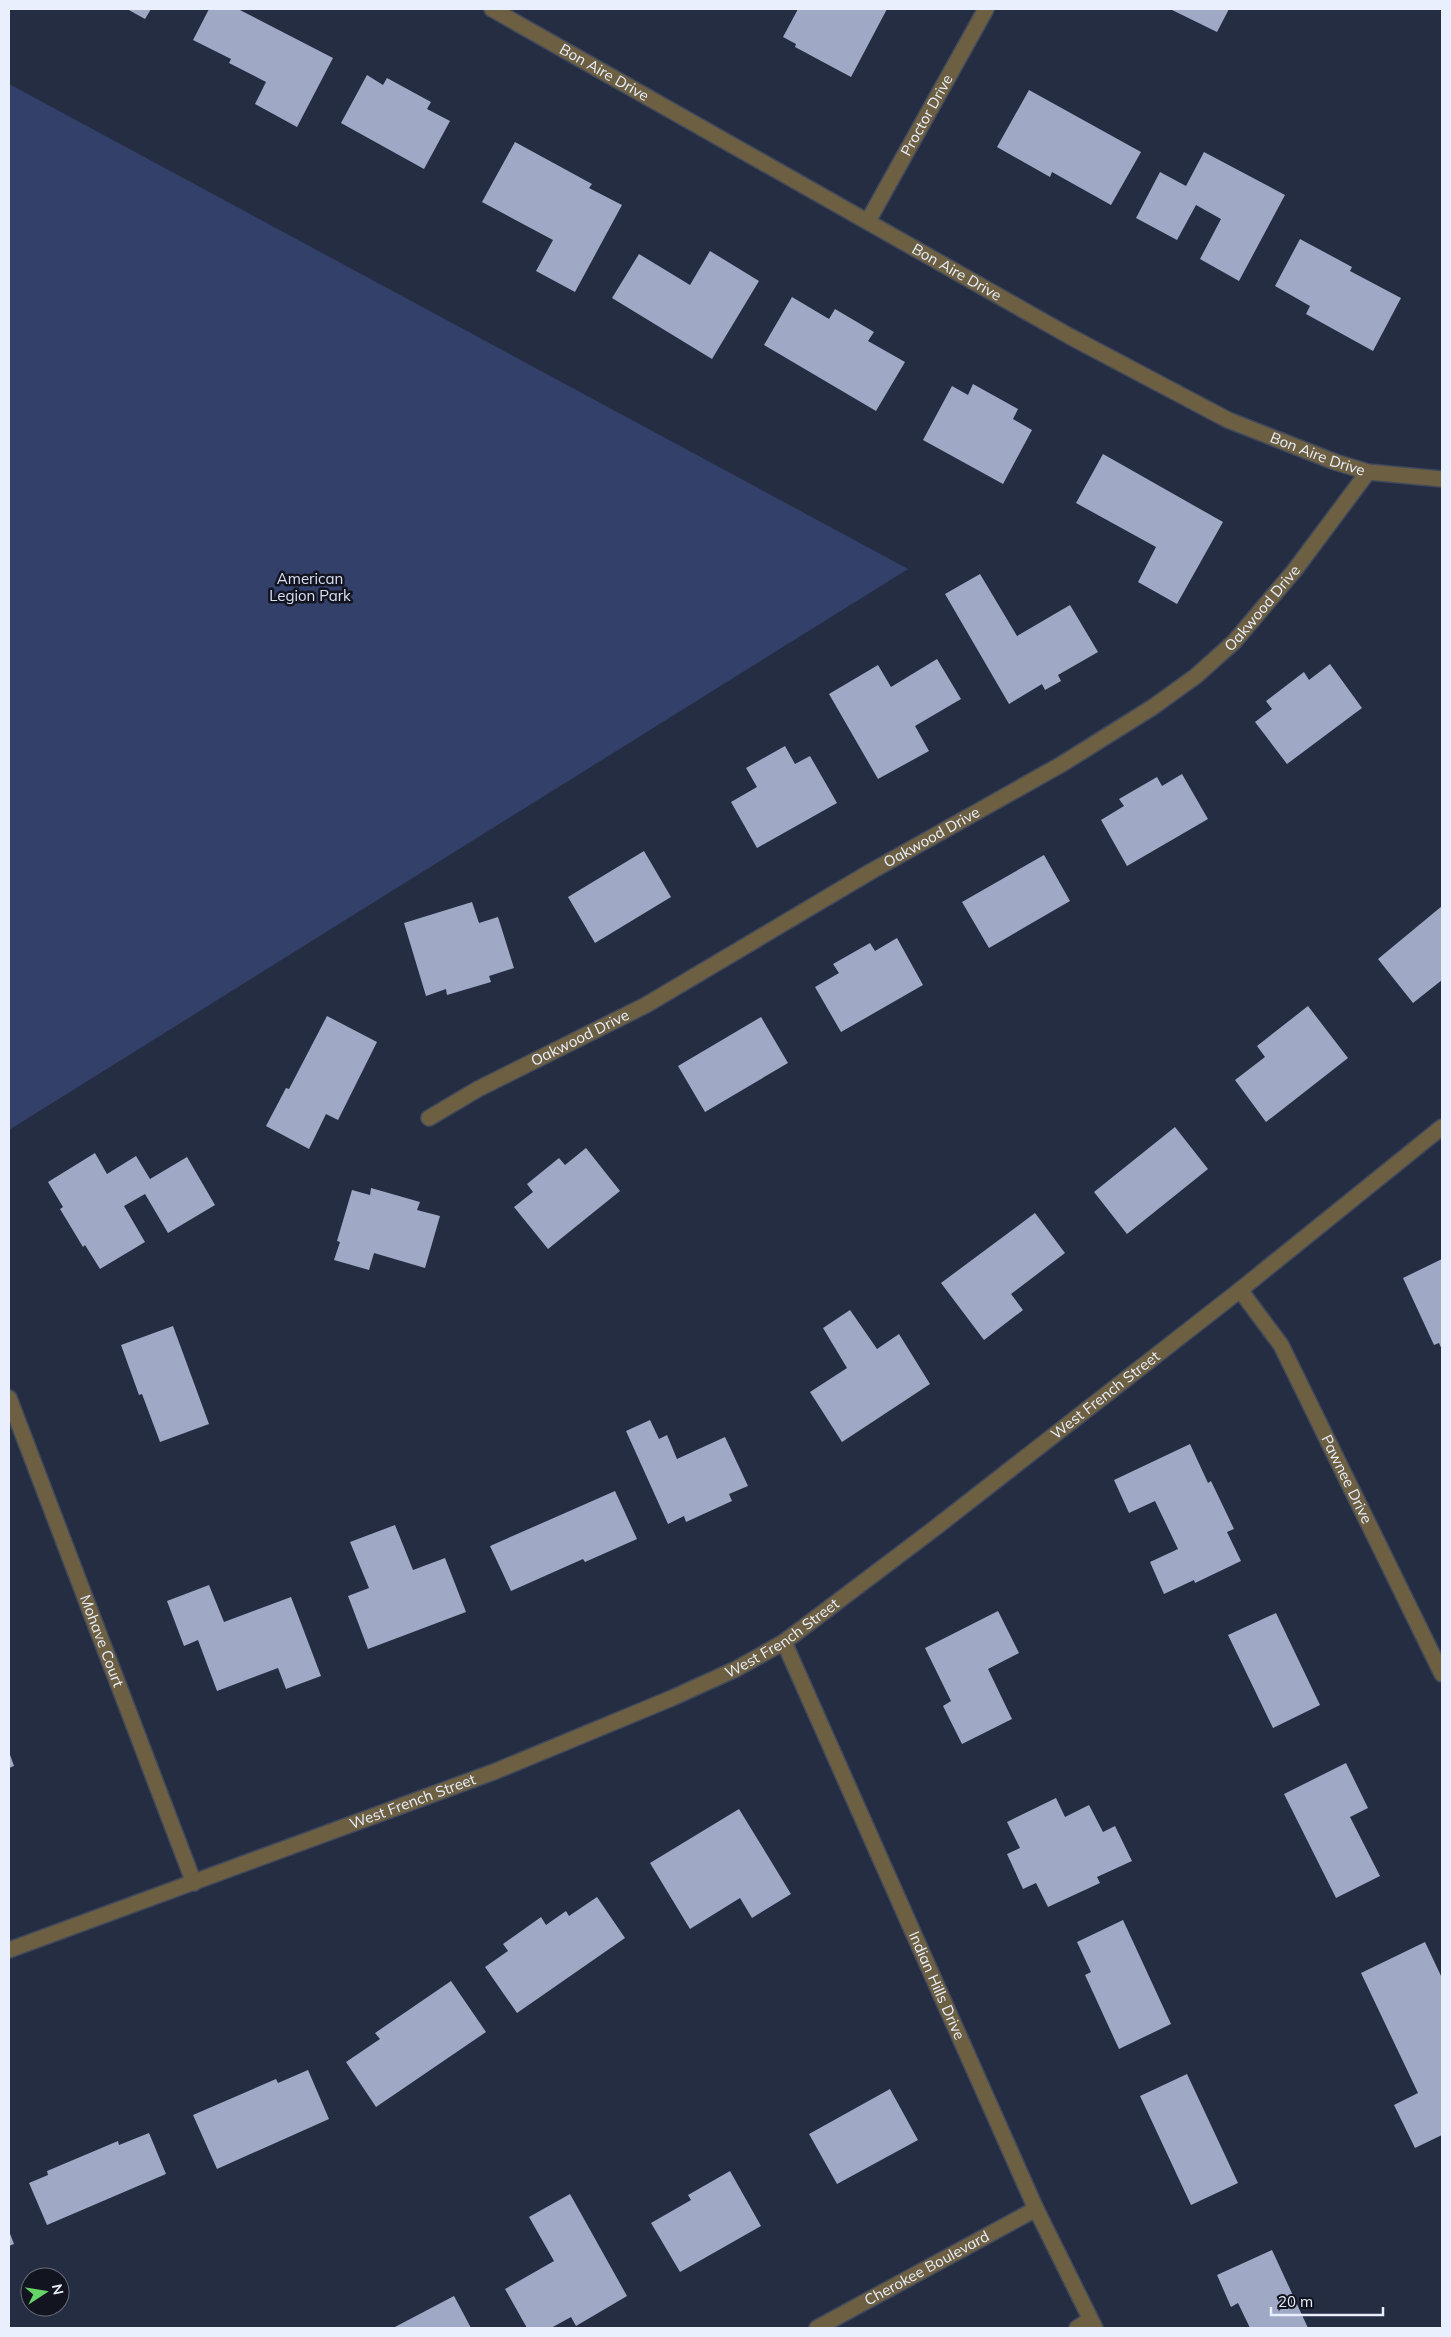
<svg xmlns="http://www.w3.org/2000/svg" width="1451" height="2337" font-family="Mulish,sans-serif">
<rect width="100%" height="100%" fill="#252d43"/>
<path fill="#33406a" d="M 9,84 L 908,569 L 9,1130 Z"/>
<path fill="#9fa9c5" d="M 127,9 L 151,9 L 145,19 Z
M 209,9 L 238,9 L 333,58 L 297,127 L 255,104 L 266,82 L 229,63 L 231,59 L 193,40 Z
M 798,9 L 887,9 L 851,77 L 795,47 L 796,44 L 783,37 Z
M 1170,9 L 1229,9 L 1217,32 Z
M 367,75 L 383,85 L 387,78 L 431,102 L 427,109 L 450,121 L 424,169 L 341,123 Z
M 1029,90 L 1141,152 L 1111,205 L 1052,172 L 1050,177 L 997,147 Z
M 515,142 L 592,184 L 589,188 L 622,205 L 575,292 L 536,271 L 553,240 L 482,202 Z
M 1204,152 L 1285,195 L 1239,281 L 1200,259 L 1221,219 L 1196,205 L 1177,240 L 1136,218 L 1160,172 L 1186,186 Z
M 1300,239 L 1352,267 L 1350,271 L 1401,298 L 1373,351 L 1306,314 L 1310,306 L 1275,286 Z
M 710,251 L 759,281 L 712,359 L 612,298 L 639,254 L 690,285 Z
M 792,297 L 829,319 L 835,309 L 874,332 L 868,341 L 905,362 L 876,411 L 764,345 Z
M 973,384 L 1018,409 L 1013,419 L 1032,430 L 1003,484 L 923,440 L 952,386 L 968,395 Z
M 1103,454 L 1223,522 L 1177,604 L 1138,582 L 1156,547 L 1076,503 Z
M 980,574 L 1017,636 L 1070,605 L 1098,652 L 1058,675 L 1061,681 L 1045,690 L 1042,684 L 1009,704 L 945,594 Z
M 937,659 L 961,699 L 915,726 L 929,751 L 878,779 L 829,694 L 878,665 L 891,687 Z
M 1330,664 L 1362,708 L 1287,764 L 1255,722 L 1272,709 L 1266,701 L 1304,672 L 1309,680 Z
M 785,746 L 795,764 L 810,756 L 837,803 L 757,848 L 731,802 L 757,787 L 746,768 Z
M 1182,774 L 1208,819 L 1127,866 L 1101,820 L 1124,806 L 1119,799 L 1157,777 L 1162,786 Z
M 644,851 L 671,897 L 595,943 L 568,897 Z
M 1044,855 L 1070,901 L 989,948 L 962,902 Z
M 472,902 L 479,923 L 498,917 L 514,968 L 489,976 L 491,982 L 447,995 L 446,989 L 426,996 L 404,923 Z
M 1442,906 L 1442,980 L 1413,1003 L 1378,959 Z
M 897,938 L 923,985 L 841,1032 L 815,987 L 839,973 L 833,964 L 870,943 L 875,951 Z
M 1308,1006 L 1348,1058 L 1266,1122 L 1235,1080 L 1265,1057 L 1257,1046 Z
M 327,1016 L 377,1042 L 338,1120 L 326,1114 L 309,1149 L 266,1126 L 286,1088 L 289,1089 Z
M 761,1017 L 788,1063 L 705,1112 L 678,1066 Z
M 1175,1127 L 1208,1169 L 1127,1234 L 1094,1192 Z
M 586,1148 L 620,1191 L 548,1249 L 514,1207 L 533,1192 L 527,1184 L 559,1158 L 565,1165 Z
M 95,1153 L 107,1174 L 136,1156 L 150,1179 L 187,1157 L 215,1205 L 168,1233 L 145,1194 L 124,1206 L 145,1242 L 100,1269 L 85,1245 L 83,1247 L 60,1209 L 63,1207 L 48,1182 Z
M 371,1188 L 420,1202 L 417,1210 L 440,1216 L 425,1268 L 374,1253 L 369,1270 L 334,1260 L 340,1242 L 337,1241 L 352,1190 L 370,1195 Z
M 1035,1213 L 1065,1253 L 1011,1294 L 1023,1310 L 984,1340 L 941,1283 Z
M 1442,1259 L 1442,1350 L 1439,1343 L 1434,1345 L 1403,1278 Z
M 850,1310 L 877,1349 L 899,1334 L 930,1384 L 842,1442 L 810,1392 L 847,1368 L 823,1328 Z
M 173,1326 L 209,1424 L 160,1442 L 142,1394 L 139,1395 L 121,1345 Z
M 650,1420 L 659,1439 L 667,1435 L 677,1459 L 725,1437 L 748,1486 L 729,1494 L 732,1501 L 686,1522 L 684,1516 L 668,1524 L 626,1431 Z
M 1190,1444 L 1208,1483 L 1211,1481 L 1234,1529 L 1227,1532 L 1241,1561 L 1195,1583 L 1194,1580 L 1164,1594 L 1150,1562 L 1178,1549 L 1155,1501 L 1129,1513 L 1114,1480 Z
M 615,1491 L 637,1539 L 585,1562 L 583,1559 L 511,1591 L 490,1546 Z
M 395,1525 L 413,1570 L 445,1558 L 466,1612 L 368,1649 L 348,1596 L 369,1588 L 350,1542 Z
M 209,1585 L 224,1622 L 291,1597 L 321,1676 L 286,1689 L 278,1668 L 217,1691 L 198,1640 L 184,1646 L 167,1601 Z
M 998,1611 L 1019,1653 L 988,1669 L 1012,1719 L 962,1744 L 943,1706 L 951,1701 L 925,1648 Z
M 1276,1613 L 1320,1705 L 1273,1728 L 1228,1635 Z
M 9,1752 L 14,1766 L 9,1768 Z
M 1346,1763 L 1368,1808 L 1350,1817 L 1380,1876 L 1336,1898 L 1284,1794 Z
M 1056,1798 L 1065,1817 L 1089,1805 L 1103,1832 L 1115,1826 L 1132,1861 L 1097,1877 L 1100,1883 L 1048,1907 L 1036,1883 L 1023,1889 L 1007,1854 L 1020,1848 L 1007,1822 Z
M 739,1809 L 791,1894 L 752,1918 L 740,1898 L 690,1929 L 650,1863 Z
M 597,1897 L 625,1938 L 517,2013 L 485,1967 L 508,1951 L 503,1944 L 541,1917 L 546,1925 L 566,1911 L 569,1916 Z
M 1123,1920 L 1171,2024 L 1119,2049 L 1085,1975 L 1091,1972 L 1077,1942 Z
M 1425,1942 L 1442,1978 L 1442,2135 L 1415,2148 L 1394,2105 L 1418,2093 L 1361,1973 Z
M 451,1981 L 486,2032 L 376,2107 L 346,2062 L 380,2039 L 375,2033 Z
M 308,2070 L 329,2119 L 217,2169 L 193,2115 L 276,2079 L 278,2083 Z
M 1187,2074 L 1238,2183 L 1191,2205 L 1140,2096 Z
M 890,2089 L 918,2140 L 837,2184 L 809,2134 Z
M 149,2133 L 166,2174 L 47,2225 L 29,2183 L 48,2175 L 47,2171 L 118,2141 L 119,2145 Z
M 730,2171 L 761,2226 L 680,2272 L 651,2223 L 691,2200 L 688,2195 Z
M 570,2194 L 627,2296 L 576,2326 L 571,2317 L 551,2328 L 527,2328 L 505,2289 L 554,2261 L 529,2217 Z
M 9,2231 L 14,2244 L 9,2246 Z
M 1272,2250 L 1308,2328 L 1250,2328 L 1238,2303 L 1231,2307 L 1217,2275 Z
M 454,2296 L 471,2328 L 393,2328 Z"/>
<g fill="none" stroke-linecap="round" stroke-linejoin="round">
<defs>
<g id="minor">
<path id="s1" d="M 492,9 L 1071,337 L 1228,420 L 1335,462 L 1368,472 L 1442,479"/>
<path id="s2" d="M 868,221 L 986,9"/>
<path id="s3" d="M 429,1118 L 478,1089 L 646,1005 L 870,872 L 1062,764 L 1153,707 L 1196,676 L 1234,642 L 1294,571 L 1368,472"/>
<path id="s4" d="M 1240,1290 L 1281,1345 L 1442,1674"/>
<path id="s5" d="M 9,1398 L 194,1883"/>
<path id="s6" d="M 784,1642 L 1036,2209 L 1095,2328"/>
<path id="s7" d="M 9,1950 L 496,1771 L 672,1698 L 736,1669 L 784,1642 L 935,1528 L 1240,1290 L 1442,1127"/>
<path id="s8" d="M 817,2328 L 1036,2209"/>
<path d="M 1077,2328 L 1090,2320"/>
</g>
</defs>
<use href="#minor" stroke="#40485d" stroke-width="18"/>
<use href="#minor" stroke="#6d5f41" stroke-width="15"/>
</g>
<g text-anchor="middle" stroke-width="5" stroke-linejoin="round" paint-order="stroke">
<g font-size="15" fill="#e9effd" stroke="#12151f">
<text dy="5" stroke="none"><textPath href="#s1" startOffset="129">Bon Aire Drive</textPath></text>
<text dy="5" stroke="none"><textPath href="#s2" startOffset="121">Proctor Drive</textPath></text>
<text dy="5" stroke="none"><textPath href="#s1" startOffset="534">Bon Aire Drive</textPath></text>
<text dy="5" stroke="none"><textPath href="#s1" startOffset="939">Bon Aire Drive</textPath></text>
<text dy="5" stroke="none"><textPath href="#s3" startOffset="981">Oakwood Drive</textPath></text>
<text dy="5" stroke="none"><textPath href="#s3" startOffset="576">Oakwood Drive</textPath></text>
<text dy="5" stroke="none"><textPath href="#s3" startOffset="171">Oakwood Drive</textPath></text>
<text dy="5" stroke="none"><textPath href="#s7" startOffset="1240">West French Street</textPath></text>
<text dy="5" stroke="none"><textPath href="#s4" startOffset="218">Pawnee Drive</textPath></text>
<text dy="5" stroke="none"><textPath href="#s7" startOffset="835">West French Street</textPath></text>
<text dy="5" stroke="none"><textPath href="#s5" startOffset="260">Mohave Court</textPath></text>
<text dy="5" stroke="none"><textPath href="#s7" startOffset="430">West French Street</textPath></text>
<text dy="5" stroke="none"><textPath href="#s6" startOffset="376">Indian Hills Drive</textPath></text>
<text dy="5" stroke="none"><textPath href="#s8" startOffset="125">Cherokee Boulevard</textPath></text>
</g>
<g font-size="15" fill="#d8e0f3" stroke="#12151f">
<text x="310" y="584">American<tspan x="310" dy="17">Legion Park</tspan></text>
</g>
</g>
<rect width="1451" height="2337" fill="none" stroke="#e9effd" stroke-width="20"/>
<g transform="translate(45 2292) rotate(78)"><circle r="24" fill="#12151f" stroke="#686c78"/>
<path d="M0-4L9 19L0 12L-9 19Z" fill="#66d466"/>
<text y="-8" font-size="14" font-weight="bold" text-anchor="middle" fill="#e9effd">N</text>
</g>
<path d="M1271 2307v8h112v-8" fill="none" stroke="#e9effd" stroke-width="2.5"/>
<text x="1278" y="2307" font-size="15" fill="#e9effd" stroke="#12151f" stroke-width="4" paint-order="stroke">20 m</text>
</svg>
